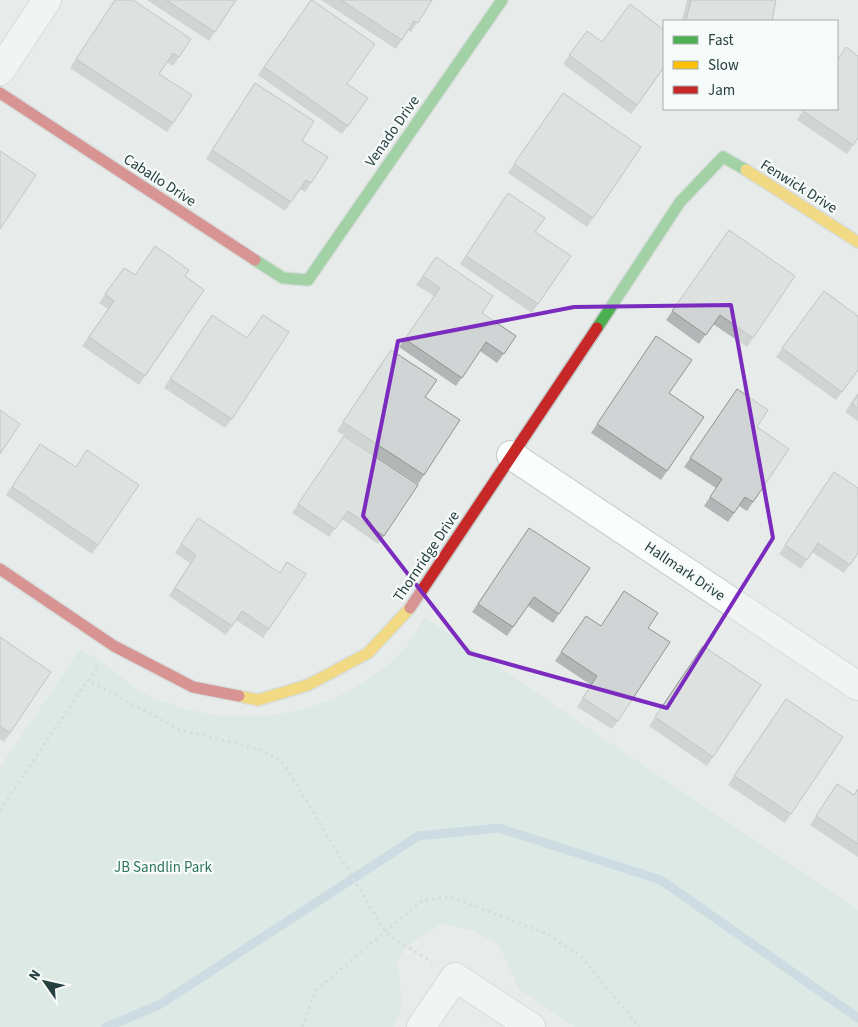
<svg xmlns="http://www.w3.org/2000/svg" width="858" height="1027" font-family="'Source Sans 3',sans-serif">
<rect width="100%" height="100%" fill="#e7eceb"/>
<path fill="#d1e4db" d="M 424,617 L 858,910 L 858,1027 L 575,1027 L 519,989 L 499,945 L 472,930 L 441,924 C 426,933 403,943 398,963 C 397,966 398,971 399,974 C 401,996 406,1007 393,1027 L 0,1027 L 0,767 L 80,649 C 88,654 98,659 106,665 C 118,673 129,685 142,692 C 228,736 337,720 404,649 C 412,640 418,628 424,617 Z"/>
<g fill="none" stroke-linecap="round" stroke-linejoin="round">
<path stroke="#aac8d8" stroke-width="9" d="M 106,1027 L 159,1005 L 418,836 L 499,828 L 661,880 L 858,1018"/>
<defs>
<path id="street" d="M 0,71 L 47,0
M 511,455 L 858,686
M 421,1027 L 455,977 L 531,1027"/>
<path id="fast" d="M 255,260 L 283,278 L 308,280 L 502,0
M 597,328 L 680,202 L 723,157 L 746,170"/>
<path id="slow" d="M 746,170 L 858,242
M 239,696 L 258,700 L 308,685 L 368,653 L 410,608"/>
<path id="jam" d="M 0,93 L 255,260
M 0,569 L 114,646 L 193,687 L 239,696
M 410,608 L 597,328"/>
</defs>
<use href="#street" stroke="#c4c9c8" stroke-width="30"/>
<use href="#fast" stroke="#c3c9c8" stroke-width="14"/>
<use href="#slow" stroke="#c3c9c8" stroke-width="14"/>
<use href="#jam" stroke="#c3c9c8" stroke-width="14"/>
<path stroke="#c2cbca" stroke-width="3" stroke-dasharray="2.5 4" stroke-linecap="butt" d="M 97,668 L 88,680 L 178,729 L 263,750 L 284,764 L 386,933 L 432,962
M 0,810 L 88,680
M 302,1027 L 316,990 L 423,900 L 451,897 L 545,933 L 582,957 L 639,1027"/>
<use href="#street" stroke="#fbfcfc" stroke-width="28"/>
<use href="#fast" stroke="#4caf50" stroke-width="11"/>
<use href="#slow" stroke="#ffc107" stroke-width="11"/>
<use href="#jam" stroke="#c62828" stroke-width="11"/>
</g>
<path fill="#b3b6b6" d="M 115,0 L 191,39 L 173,66 L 167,62 L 159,74 L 192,95 L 167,132 L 70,68 Z
M 147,0 L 236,0 L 209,41 Z
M 311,0 L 347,84 L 368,98 L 342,134 L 258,75 Z
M 321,0 L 432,0 L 411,32 L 408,30 L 396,49 Z
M 687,0 L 776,0 L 772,21 L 682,21 Z
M 587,31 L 602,42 L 664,68 L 631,114 L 563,64 Z
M 255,83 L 302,141 L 311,183 L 305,192 L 300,189 L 285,211 L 206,159 Z
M 563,93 L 641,147 L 587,227 L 508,173 Z
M 804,109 L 858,138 L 847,154 L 797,120 Z
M 508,193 L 535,232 L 571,256 L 532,313 L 460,264 Z
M 729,230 L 753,338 L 747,347 L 713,324 L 699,344 L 666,320 Z
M 436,257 L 482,313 L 516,336 L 497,363 L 480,351 L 456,386 L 399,347 L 434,296 L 416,285 Z
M 124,268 L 135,275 L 185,276 L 204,290 L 139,385 L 82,346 L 108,309 L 99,303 Z
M 824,291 L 858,370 L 836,400 L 776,357 Z
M 206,324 L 247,338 L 232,419 L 225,428 L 164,388 Z
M 656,336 L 669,393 L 704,417 L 661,480 L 591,433 Z
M 384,359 L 425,397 L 424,475 L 418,484 L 337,431 Z
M 737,389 L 757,427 L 789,449 L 747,511 L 739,506 L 728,522 L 704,506 L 716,488 L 684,467 Z
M 858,393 L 858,421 L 845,412 Z
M 344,436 L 384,536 L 378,544 L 342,519 L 329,537 L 292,513 Z
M 40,444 L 75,467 L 139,485 L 92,554 L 6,495 Z
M 834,472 L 858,553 L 844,573 L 812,552 L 801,569 L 779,554 Z
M 192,527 L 280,573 L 306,574 L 263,638 L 236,620 L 226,635 L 169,596 L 190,563 L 175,553 Z
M 529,528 L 559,614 L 553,623 L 528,606 L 507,636 L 472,612 Z
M 586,616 L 601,626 L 648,628 L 618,721 L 612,729 L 577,707 L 591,685 L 555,661 Z
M 0,637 L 51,672 L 4,742 L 0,739 Z
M 703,646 L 761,685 L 707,766 L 649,726 Z
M 786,699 L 843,737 L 785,823 L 728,785 Z
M 837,784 L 854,795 L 858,788 L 858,857 L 810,825 Z"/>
<path fill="#d0d4d4" stroke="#929494" d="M 115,0 L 133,0 L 191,39 L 179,57 L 173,53 L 159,74 L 192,95 L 173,123 L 76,59 Z
M 166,0 L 236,0 L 215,32 Z
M 311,0 L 312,0 L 375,44 L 347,84 L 368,98 L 348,126 L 264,67 Z
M 341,0 L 432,0 L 418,23 L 414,21 L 402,40 Z
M 691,0 L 776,0 L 772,21 L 686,21 Z
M 630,4 L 664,30 L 664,67 L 637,105 L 569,55 L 587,31 L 602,42 Z
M 846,47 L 858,56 L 858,138 L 853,145 L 803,111 L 804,109 L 837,109 L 837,61 Z
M 255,83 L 314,121 L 302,141 L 328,157 L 311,183 L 306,180 L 291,202 L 212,150 Z
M 563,93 L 641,147 L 593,218 L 514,164 Z
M 0,151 L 36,175 L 0,229 Z
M 508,193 L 545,218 L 535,232 L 571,256 L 538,304 L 466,256 Z
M 729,230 L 795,276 L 753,338 L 720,315 L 706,335 L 672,311 Z
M 155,246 L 189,270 L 185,276 L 204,290 L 145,376 L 89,337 L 114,301 L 105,294 L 124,268 L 135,275 Z
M 436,257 L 493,296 L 482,313 L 516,336 L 504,354 L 486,342 L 462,378 L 405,339 L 440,288 L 423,276 Z
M 824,291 L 858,316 L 858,370 L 842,392 L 782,348 Z
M 212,315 L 247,338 L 263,315 L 289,332 L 232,419 L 170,379 Z
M 656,336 L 692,360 L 669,393 L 704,417 L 667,471 L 597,424 Z
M 391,350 L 437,380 L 425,397 L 460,420 L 424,475 L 343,422 Z
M 737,389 L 768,410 L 757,427 L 789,449 L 753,502 L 745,497 L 734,513 L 710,497 L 722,479 L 690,458 Z
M 858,394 L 858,408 L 852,404 Z
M 0,410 L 20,424 L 0,454 Z
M 344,436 L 418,485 L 384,536 L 348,511 L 335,529 L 298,504 Z
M 40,444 L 76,467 L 87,450 L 139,485 L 98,545 L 12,487 Z
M 834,472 L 858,488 L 858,553 L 850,565 L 818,543 L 807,560 L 785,545 Z
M 198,518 L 280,573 L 287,562 L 306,574 L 269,629 L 242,611 L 232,626 L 175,588 L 196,555 L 181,544 Z
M 529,528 L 590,568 L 559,614 L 534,597 L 513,627 L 478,604 Z
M 624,591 L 658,613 L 648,628 L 670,642 L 618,721 L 583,698 L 597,676 L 561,652 L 586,616 L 601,626 Z
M 0,637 L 51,672 L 10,733 L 0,726 Z
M 703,646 L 761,685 L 713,757 L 655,717 Z
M 786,699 L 843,737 L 791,814 L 734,776 Z
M 837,784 L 854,795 L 858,789 L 858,844 L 816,816 Z"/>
<path d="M0 0H858V1027H0ZM 731,305 L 773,538 L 667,708 L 469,653 L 363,516 L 398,341 L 574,307 Z" fill="#e7eceb" fill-opacity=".55" fill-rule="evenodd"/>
<path fill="none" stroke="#7b2cbf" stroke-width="4" stroke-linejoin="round" d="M 731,305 L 773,538 L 667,708 L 469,653 L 363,516 L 398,341 L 574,307 Z"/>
<g text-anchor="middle" stroke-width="4.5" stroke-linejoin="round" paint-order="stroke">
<g font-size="15" fill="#253f3e" stroke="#f6faf9">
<text transform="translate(392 131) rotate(-55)" y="5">Venado Drive</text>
<text transform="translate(160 180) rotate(33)" y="5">Caballo Drive</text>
<text transform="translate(799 186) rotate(32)" y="5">Fenwick Drive</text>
<text transform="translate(426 556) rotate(-56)" y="5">Thornridge Drive</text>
<text transform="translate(685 571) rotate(34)" y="5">Hallmark Drive</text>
</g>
<g font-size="15" fill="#30755a" stroke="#f6faf9">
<text x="163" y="872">JB Sandlin Park</text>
</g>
</g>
<rect x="663" y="20" width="175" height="90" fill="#f6faf9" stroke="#a2afae"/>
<rect x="673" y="36" width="25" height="8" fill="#4caf50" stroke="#a2afae"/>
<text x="708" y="45" font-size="15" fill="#253f3e">Fast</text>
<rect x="673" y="61" width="25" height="8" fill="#ffc107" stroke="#a2afae"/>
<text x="708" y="70" font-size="15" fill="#253f3e">Slow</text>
<rect x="673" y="86" width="25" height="8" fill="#c62828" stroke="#a2afae"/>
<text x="708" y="95" font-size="15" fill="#253f3e">Jam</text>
<g transform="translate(45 982) rotate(304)" stroke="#f6faf9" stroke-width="4" paint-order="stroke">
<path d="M0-4L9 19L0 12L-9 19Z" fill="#253f3e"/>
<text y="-8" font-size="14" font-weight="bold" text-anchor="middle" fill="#253f3e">N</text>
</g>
</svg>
